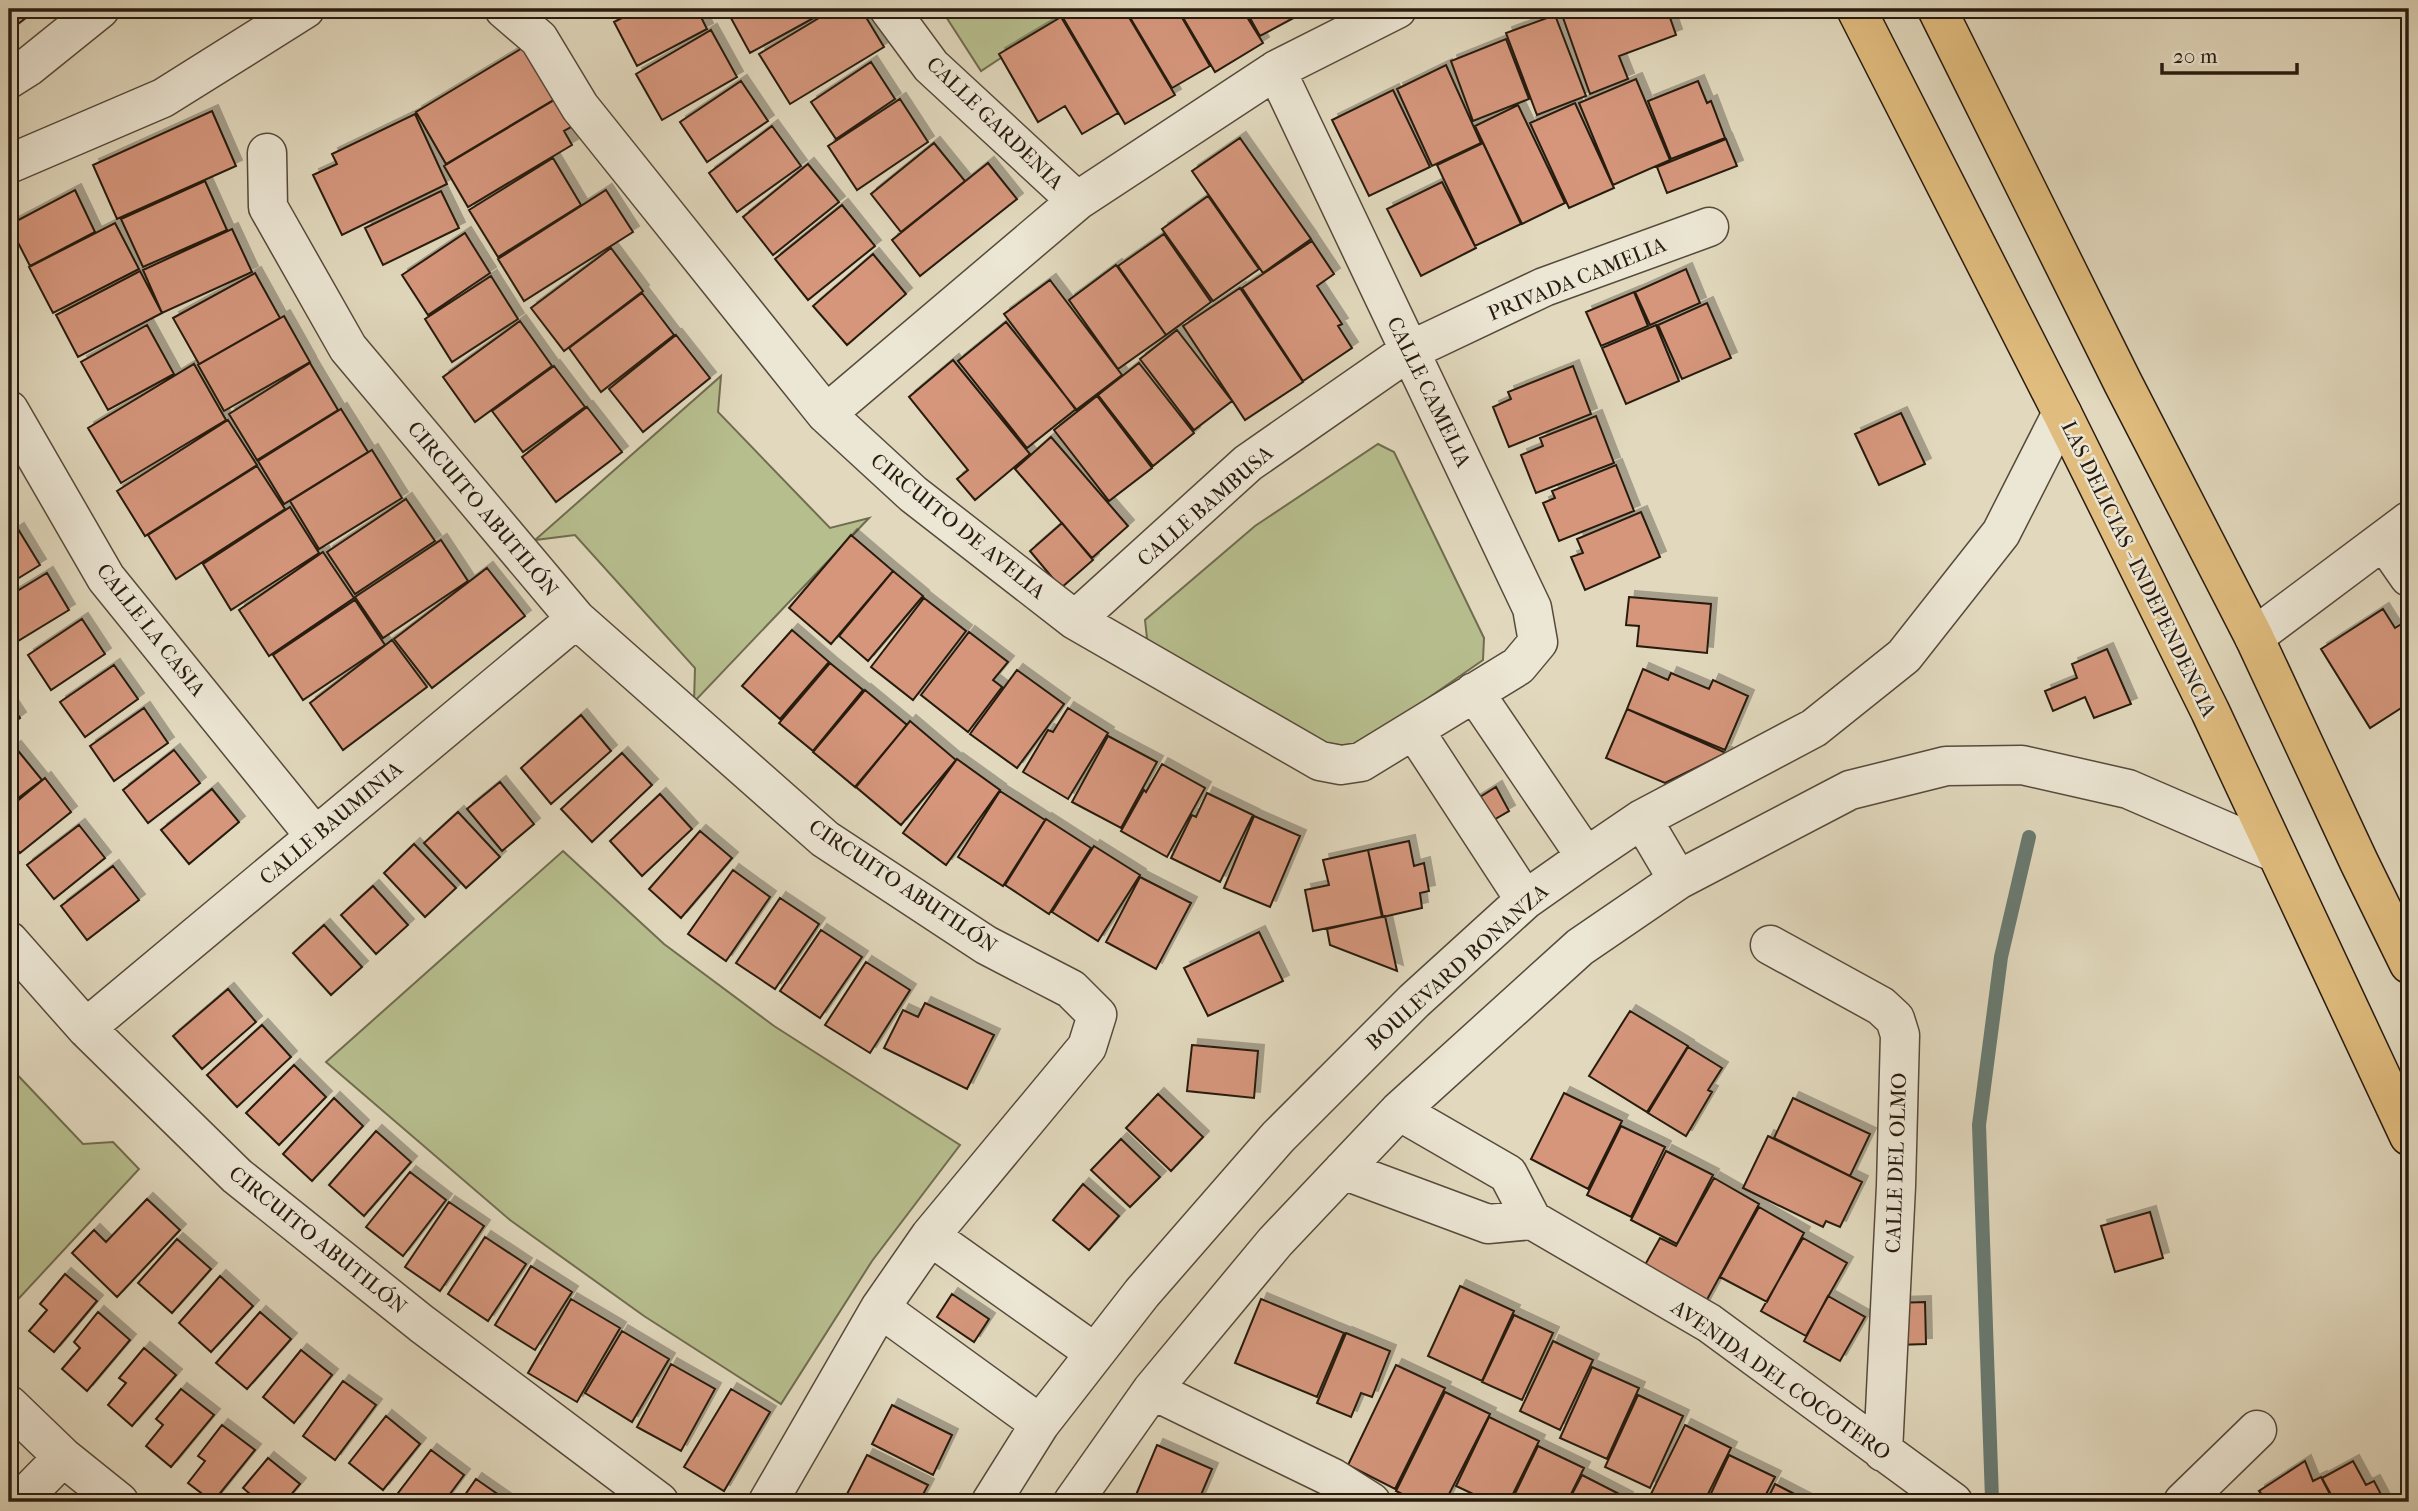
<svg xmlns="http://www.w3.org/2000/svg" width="2418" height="1511" font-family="'IM FELL French Canon',serif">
<defs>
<filter id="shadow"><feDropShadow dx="6" dy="-6" stdDeviation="0" flood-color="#0004"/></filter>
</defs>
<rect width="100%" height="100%" fill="#e1d8bd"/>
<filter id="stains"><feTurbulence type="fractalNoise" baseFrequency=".00286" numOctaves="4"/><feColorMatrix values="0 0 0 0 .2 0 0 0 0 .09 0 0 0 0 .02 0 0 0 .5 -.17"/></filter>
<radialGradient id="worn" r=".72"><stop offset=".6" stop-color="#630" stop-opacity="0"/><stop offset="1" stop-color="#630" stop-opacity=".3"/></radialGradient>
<path fill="#b7be8e" stroke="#706c4f" stroke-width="2" d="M 941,9 L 1075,9 L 981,71 Z
M 721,376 L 718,412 L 830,528 L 869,518 L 694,702 L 695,668 L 575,535 L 535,540 Z
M 1378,444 L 1394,452 L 1484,638 L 1483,660 L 1359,746 L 1327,750 L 1148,648 L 1145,620 L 1255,526 Z
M 563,851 L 664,944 L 774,1026 L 960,1145 L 872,1261 L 781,1404 L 644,1316 L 510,1220 L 326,1062 Z
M 9,1066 L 83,1144 L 113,1142 L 139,1169 L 9,1309 Z"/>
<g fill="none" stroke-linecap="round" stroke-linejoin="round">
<path stroke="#697a71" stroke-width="14" d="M 1992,1499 L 1979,1125 L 2001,957 L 2029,837"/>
</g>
<path fill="#d5967b" stroke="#281b10" stroke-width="2" filter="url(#shadow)" d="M 9,9 L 34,9 L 35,11 L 9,31 Z
M 639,9 L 697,9 L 707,29 L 637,66 L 614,22 Z
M 726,9 L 830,9 L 750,53 Z
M 834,9 L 861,9 L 884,47 L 790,104 L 759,54 Z
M 1073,9 L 1124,9 L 1175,95 L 1125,124 L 1062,16 Z
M 1125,9 L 1177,9 L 1210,66 L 1172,88 Z
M 1178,9 L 1242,9 L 1263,43 L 1215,72 Z
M 1245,9 L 1298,9 L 1301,14 L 1260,36 Z
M 1570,9 L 1667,9 L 1676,35 L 1619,56 L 1628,79 L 1590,94 L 1561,12 Z
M 1555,15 L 1586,96 L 1537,115 L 1506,33 Z
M 1061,17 L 1118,113 L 1082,134 L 1065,106 L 1038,122 L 999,54 Z
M 711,30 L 737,77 L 662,120 L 636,74 Z
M 1506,39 L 1529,99 L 1473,121 L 1451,61 Z
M 529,44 L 560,96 L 446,164 L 416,112 Z
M 871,62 L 895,99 L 836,139 L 811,102 Z
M 1446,65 L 1481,143 L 1432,166 L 1397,89 Z
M 1636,79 L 1670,160 L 1613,185 L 1579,103 Z
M 741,81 L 768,121 L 707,162 L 680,122 Z
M 1698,81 L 1707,103 L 1711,101 L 1725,138 L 1671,159 L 1648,101 Z
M 1393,90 L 1430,167 L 1369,196 L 1332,120 Z
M 566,93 L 582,121 L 564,131 L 572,145 L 468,207 L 444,166 Z
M 900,99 L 928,142 L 857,190 L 828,146 Z
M 1575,103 L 1614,188 L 1569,208 L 1530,123 Z
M 1518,105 L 1565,203 L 1522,224 L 1475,126 Z
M 212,111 L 236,166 L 117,219 L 93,165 Z
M 415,114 L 447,184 L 342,235 L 313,175 L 337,164 L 332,154 Z
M 772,126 L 801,166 L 737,212 L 709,173 Z
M 1240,138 L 1311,239 L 1263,273 L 1192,171 Z
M 1726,139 L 1737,166 L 1667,193 L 1657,167 Z
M 934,143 L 965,181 L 901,232 L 871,194 Z
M 1483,143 L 1521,224 L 1475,246 L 1437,165 Z
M 553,158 L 581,205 L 498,257 L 469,210 Z
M 988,163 L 1017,199 L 920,276 L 892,240 Z
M 808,164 L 839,202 L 773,255 L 743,217 Z
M 205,181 L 227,230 L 143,267 L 121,219 Z
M 1442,182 L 1476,248 L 1421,276 L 1387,209 Z
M 75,190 L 95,232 L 30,266 L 9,225 Z
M 606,190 L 633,232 L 524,301 L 498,259 Z
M 441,191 L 459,228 L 383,265 L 365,228 Z
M 1208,196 L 1259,269 L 1213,301 L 1162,229 Z
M 842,205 L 875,246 L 808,300 L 775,259 Z
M 115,223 L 139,269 L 53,313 L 29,267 Z
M 232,229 L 252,272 L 162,313 L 143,270 Z
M 465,233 L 490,273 L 428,315 L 402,275 Z
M 1164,234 L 1211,302 L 1166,335 L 1118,266 Z
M 1312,241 L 1334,274 L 1317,286 L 1342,324 L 1338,326 L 1352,348 L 1303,381 L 1242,288 Z
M 611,248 L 643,291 L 564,351 L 531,308 Z
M 873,254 L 906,294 L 847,345 L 813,306 Z
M 1116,265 L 1166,335 L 1118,369 L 1069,300 Z
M 1686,269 L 1700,303 L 1650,325 L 1635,292 Z
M 140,271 L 162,313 L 78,357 L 56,315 Z
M 255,273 L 280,318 L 199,364 L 173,318 Z
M 491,276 L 518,319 L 452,362 L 425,319 Z
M 1050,280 L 1122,375 L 1076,410 L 1004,314 Z
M 1240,288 L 1303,382 L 1245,420 L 1183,326 Z
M 1634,292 L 1648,326 L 1601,346 L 1586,312 Z
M 642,293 L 674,335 L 601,392 L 569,348 Z
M 1707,303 L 1731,358 L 1682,379 L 1658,325 Z
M 284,316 L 310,362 L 224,411 L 198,365 Z
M 520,321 L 552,366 L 475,422 L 443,377 Z
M 1006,322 L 1076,409 L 1027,448 L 958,361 Z
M 147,325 L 174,374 L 108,410 L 81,362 Z
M 1656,325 L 1679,381 L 1626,404 L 1602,348 Z
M 1177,330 L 1232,401 L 1194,430 L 1140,359 Z
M 676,335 L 710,378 L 643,432 L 609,389 Z
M 953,360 L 1030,454 L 975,500 L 957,479 L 968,470 L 909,397 Z
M 310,363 L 338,410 L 257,460 L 229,414 Z
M 1139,363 L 1194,433 L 1153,466 L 1098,395 Z
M 194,364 L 226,420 L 121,483 L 88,428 Z
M 554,366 L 585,407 L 523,452 L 492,411 Z
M 1573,366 L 1591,414 L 1509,447 L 1493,407 L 1511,399 L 1508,392 Z
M 1097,396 L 1152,468 L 1109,501 L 1054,430 Z
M 587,407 L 622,452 L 556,502 L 522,457 Z
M 341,409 L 368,452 L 284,504 L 258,461 Z
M 1901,413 L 1925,464 L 1879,485 L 1855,434 Z
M 1596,416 L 1614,463 L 1536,493 L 1521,455 L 1543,446 L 1540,438 Z
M 228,420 L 257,465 L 145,536 L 117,491 Z
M 1051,437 L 1128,526 L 1092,558 L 1015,469 Z
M 372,450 L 402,498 L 319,549 L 290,501 Z
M 1616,465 L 1634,511 L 1559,541 L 1543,503 L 1555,498 L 1552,491 Z
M 257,466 L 285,509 L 176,579 L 148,535 Z
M 406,499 L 435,541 L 355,594 L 327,552 Z
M 290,507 L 319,553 L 231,610 L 203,564 Z
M 1641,512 L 1660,557 L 1585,590 L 1571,557 L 1583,553 L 1577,539 Z
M 1062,523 L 1093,560 L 1061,588 L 1030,551 Z
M 18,529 L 40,565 L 9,584 L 9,535 Z
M 851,535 L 893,571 L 831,644 L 789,608 Z
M 441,540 L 468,581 L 383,638 L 355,597 Z
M 323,552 L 354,598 L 269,656 L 239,610 Z
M 487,568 L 525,616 L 432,688 L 394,639 Z
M 893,571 L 923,596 L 868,661 L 839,636 Z
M 47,573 L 69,610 L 13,644 L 9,637 L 9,596 Z
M 1629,597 L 1711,604 L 1707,653 L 1637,646 L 1639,626 L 1626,625 Z
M 924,598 L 966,631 L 913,700 L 871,667 Z
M 355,600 L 385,645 L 303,700 L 273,655 Z
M 2383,609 L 2395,628 L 2408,620 L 2409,623 L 2409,703 L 2370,728 L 2321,649 Z
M 82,619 L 105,654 L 51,690 L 28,655 Z
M 792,630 L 829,662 L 780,719 L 742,686 Z
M 969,632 L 1008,662 L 993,680 L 1002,687 L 968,732 L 921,695 Z
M 392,640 L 427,687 L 343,750 L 310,703 Z
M 2107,649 L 2131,704 L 2094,718 L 2085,697 L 2053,711 L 2045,691 L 2077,678 L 2072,664 Z
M 830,663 L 863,690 L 813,751 L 779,723 Z
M 114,665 L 138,699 L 85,737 L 60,702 Z
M 1643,669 L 1668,680 L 1671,673 L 1709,689 L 1713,680 L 1748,696 L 1725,750 L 1627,709 Z
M 1017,670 L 1064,704 L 1017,768 L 970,734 Z
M 865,690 L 907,725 L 855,787 L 813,752 Z
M 9,701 L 20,718 L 9,726 Z
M 144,708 L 168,743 L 114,781 L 90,746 Z
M 1068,708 L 1108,733 L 1068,799 L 1023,772 L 1048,730 L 1053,732 Z
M 1627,709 L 1726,753 L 1665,783 L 1606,758 Z
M 581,715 L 611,751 L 551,804 L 521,768 Z
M 910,721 L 956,760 L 901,825 L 856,787 Z
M 1108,736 L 1157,762 L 1121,828 L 1072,802 Z
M 15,747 L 42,780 L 9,805 L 9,752 Z
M 174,750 L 200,783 L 148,823 L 123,790 Z
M 622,753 L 652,785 L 592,842 L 561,809 Z
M 957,759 L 1000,790 L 946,865 L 903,833 Z
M 1162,764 L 1205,788 L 1167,857 L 1121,831 L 1144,790 L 1146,792 Z
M 45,778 L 71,812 L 20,853 L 9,839 L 9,808 Z
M 500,782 L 534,824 L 502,851 L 467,809 Z
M 1496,787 L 1509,811 L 1485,825 L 1472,802 Z
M 212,789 L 239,822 L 189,864 L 161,830 Z
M 1000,791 L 1045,820 L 1003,886 L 958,857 Z
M 1207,793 L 1253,815 L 1220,882 L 1171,858 L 1192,815 L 1196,817 Z
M 660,794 L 692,829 L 642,876 L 610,841 Z
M 458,812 L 500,857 L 466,888 L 424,843 Z
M 1254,816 L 1300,836 L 1270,907 L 1224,888 Z
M 1046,819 L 1091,848 L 1049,914 L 1005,885 Z
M 79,825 L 105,858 L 54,899 L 27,865 Z
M 700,831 L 732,858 L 681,918 L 649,889 Z
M 1409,841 L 1414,866 L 1424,863 L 1429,891 L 1420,893 L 1422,908 L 1383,917 L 1368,850 Z
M 414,844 L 456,888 L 425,917 L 384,873 Z
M 1094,846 L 1140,875 L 1098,941 L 1052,912 Z
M 1368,850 L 1382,917 L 1313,931 L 1305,890 L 1329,885 L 1323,860 Z
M 113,866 L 139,900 L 87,940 L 61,906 Z
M 733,870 L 770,897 L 726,961 L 688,934 Z
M 1140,877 L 1191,903 L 1156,969 L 1106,942 Z
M 373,886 L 408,925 L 376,954 L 341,915 Z
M 780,898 L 819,924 L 775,989 L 736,963 Z
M 1385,916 L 1397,971 L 1330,945 L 1327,929 Z
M 324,925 L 362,967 L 331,995 L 293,953 Z
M 821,930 L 862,957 L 820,1018 L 780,991 Z
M 1259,932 L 1283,981 L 1208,1016 L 1184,968 Z
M 866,962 L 910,990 L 870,1053 L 825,1025 Z
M 228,989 L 256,1022 L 202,1069 L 173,1036 Z
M 925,1003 L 994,1035 L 967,1089 L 884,1048 L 903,1010 L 918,1017 Z
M 1630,1011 L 1688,1046 L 1647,1112 L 1589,1076 Z
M 262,1025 L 291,1057 L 237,1107 L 207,1075 Z
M 1192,1045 L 1258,1051 L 1254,1098 L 1187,1091 Z
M 1688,1047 L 1722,1068 L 1708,1090 L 1712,1092 L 1686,1136 L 1648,1113 Z
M 294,1065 L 326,1097 L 279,1145 L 246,1113 Z
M 1564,1093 L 1622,1121 L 1588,1189 L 1531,1159 Z
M 1158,1094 L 1203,1137 L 1171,1171 L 1126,1128 Z
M 334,1098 L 363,1126 L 312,1181 L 283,1154 Z
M 1793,1098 L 1870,1134 L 1850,1176 L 1774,1138 Z
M 1621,1126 L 1665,1147 L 1631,1217 L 1587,1195 Z
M 376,1131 L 411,1162 L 364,1216 L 329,1185 Z
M 1768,1136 L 1862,1182 L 1840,1227 L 1826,1221 L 1823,1227 L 1743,1188 Z
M 1121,1139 L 1160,1177 L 1130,1207 L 1091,1170 Z
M 1666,1151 L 1713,1175 L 1677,1244 L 1631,1220 Z
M 410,1172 L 446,1200 L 403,1256 L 366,1227 Z
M 1714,1178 L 1759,1204 L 1703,1307 L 1641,1272 L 1660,1238 L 1676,1246 Z
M 1083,1184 L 1119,1216 L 1089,1250 L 1053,1220 Z
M 147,1199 L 180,1230 L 117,1297 L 72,1253 L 94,1230 L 106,1242 Z
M 449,1202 L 484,1226 L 440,1291 L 405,1267 Z
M 1759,1207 L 1804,1233 L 1767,1302 L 1720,1277 Z
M 2150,1212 L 2163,1258 L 2115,1272 L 2101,1226 Z
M 485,1237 L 526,1264 L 488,1321 L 448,1294 Z
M 1803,1238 L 1847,1263 L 1806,1336 L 1761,1311 Z
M 177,1239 L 211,1269 L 172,1313 L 138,1283 Z
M 531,1266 L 572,1292 L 535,1350 L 495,1325 Z
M 65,1274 L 97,1301 L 54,1352 L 29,1331 L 47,1310 L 40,1304 Z
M 220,1276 L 253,1306 L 211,1352 L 179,1323 Z
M 1460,1286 L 1514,1311 L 1482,1381 L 1428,1356 Z
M 952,1294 L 989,1319 L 974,1342 L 937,1317 Z
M 1828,1296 L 1865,1317 L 1840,1361 L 1804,1341 Z
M 571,1299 L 620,1328 L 577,1402 L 528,1373 Z
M 1261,1299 L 1344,1333 L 1317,1397 L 1235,1363 Z
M 1925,1302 L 1926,1344 L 1896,1345 L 1895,1303 Z
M 98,1312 L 130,1340 L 87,1391 L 62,1369 L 80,1348 L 74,1342 Z
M 260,1312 L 291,1339 L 247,1389 L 216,1363 Z
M 1514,1315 L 1553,1333 L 1522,1400 L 1482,1382 Z
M 622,1331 L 669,1359 L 632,1422 L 585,1393 Z
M 1346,1333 L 1390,1351 L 1372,1397 L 1361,1393 L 1351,1417 L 1317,1403 Z
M 1553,1341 L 1593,1360 L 1560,1430 L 1520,1411 Z
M 144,1348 L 176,1375 L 132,1426 L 108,1405 L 126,1383 L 119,1378 Z
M 301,1350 L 332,1375 L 294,1423 L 263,1397 Z
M 671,1364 L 715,1389 L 681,1451 L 637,1427 Z
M 1396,1365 L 1445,1388 L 1395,1489 L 1348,1465 Z
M 1592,1367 L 1639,1388 L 1607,1459 L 1560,1438 Z
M 343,1381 L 376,1405 L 335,1460 L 303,1436 Z
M 181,1389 L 214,1415 L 171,1467 L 146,1446 L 163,1425 L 156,1419 Z
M 731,1389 L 770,1412 L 724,1491 L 684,1467 Z
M 1445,1392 L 1490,1414 L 1445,1502 L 1418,1502 L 1396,1491 Z
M 1638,1395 L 1683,1416 L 1650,1488 L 1605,1467 Z
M 892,1405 L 952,1435 L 933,1475 L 872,1444 Z
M 386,1416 L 420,1444 L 383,1490 L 349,1463 Z
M 1489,1417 L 1539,1441 L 1509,1502 L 1490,1502 L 1456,1486 Z
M 222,1425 L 255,1450 L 213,1502 L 188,1483 L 205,1461 L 198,1456 Z
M 1685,1425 L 1731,1448 L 1704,1502 L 1662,1502 L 1650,1496 Z
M 1157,1445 L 1212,1469 L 1198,1502 L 1133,1502 Z
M 1538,1446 L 1584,1468 L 1567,1502 L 1511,1502 Z
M 431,1450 L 464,1475 L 444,1502 L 402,1502 L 395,1497 Z
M 867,1455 L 928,1485 L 919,1502 L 864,1502 L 847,1494 Z
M 1729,1455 L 1775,1477 L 1762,1502 L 1707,1502 Z
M 268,1458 L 300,1484 L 285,1502 L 243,1502 L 250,1494 L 243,1488 Z
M 2305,1461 L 2313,1481 L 2321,1477 L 2334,1502 L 2268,1502 L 2259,1491 Z
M 2353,1461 L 2366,1485 L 2374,1481 L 2385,1502 L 2335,1502 L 2322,1478 Z
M 1582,1475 L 1627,1498 L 1625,1502 L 1568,1502 Z
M 476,1479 L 509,1502 L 460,1502 Z
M 1775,1484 L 1810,1502 L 1766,1502 Z"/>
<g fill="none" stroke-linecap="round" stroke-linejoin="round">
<defs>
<path id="minor" d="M 504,9 L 539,39 L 580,107 L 826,414 L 913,494 L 1075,620 L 1320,761 L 1341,765 L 1361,762 L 1518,666 L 1538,642 L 1532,608 L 1276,70
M 889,9 L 931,66 L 1077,201
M 9,79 L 28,67 L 100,9
M 267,153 L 268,207 L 348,348 L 576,619 L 825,839 L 986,945 L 1071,989 L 1097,1015 L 1087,1047 L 930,1236 L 880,1308 L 768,1502
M 9,164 L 163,98 L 305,9
M 9,410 L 106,578 L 315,836
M 826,414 L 1077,201 L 1276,70 L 1397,9
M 2384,541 L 2409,577
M 1075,620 L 1248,463 L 1409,351 L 1544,287 L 1709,227
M 2254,637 L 2409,521
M 1474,692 L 1586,857
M 1414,730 L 1525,900
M 1642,819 L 1678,880
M 9,941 L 86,1028 L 237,1176 L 422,1324 L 659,1502
M 1770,945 L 1881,1006 L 1895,1019 L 1900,1035 L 1896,1186 L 1883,1452
M 86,1028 L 576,619
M 1399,1111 L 1508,1174 L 1532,1220 L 1709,1323 L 1953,1502
M 1343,1170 L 1488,1224 L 1532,1220
M 930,1236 L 1095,1353
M 880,1308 L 1040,1424
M 1152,1390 L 1333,1478 L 1371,1502
M 9,1405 L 63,1457 L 119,1502
M 19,1502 L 63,1457
M 991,1502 L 1040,1424 L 1142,1293 L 1278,1137 L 1414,1001 L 1525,900 L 1586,857 L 1642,819 L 1814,728 L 1904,656 L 2001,533 L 2062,413
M 1073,1502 L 1152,1390 L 1275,1242 L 1399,1111 L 1580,947 L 1678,880 L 1850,790 L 1946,766 L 2022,765 L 2128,789 L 2276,853
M 2183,1502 L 2257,1430"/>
<path id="major" d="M 1856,9 L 2062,413 L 2210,711 L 2409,1136
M 1937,9 L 2123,383 L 2254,637 L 2359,862 L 2409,964"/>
</defs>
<use href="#minor" stroke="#564a3b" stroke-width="41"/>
<use href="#major" stroke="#281b10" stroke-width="41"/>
<use href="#minor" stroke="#ece6d4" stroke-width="38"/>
<use href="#major" stroke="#e0bc7e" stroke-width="38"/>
</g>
<g text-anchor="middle" stroke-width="5" stroke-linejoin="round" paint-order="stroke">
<g font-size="21" fill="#281b10" stroke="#ece6d4">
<text transform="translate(995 123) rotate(44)" y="7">CALLE GARDENIA</text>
<text transform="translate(1577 279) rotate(-22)" y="7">PRIVADA CAMELIA</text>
<text transform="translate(1429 392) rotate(64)" y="7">CALLE CAMELIA</text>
<text transform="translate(1205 506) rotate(-41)" y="7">CALLE BAMBUSA</text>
<text transform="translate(483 509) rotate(50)" y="7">CIRCUITO ABUTILÓN</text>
<text transform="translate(958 526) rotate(39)" y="7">CIRCUITO DE AVELIA</text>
<text transform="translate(2139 569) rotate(64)" y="7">LAS DELICIAS - INDEPENDENCIA</text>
<text transform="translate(151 630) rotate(52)" y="7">CALLE LA CASIA</text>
<text transform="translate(331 823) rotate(-40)" y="7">CALLE BAUMINIA</text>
<text transform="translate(903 886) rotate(34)" y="7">CIRCUITO ABUTILÓN</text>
<text transform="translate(1457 967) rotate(-42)" y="7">BOULEVARD BONANZA</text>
<text transform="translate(1896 1163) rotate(-88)" y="7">CALLE DEL OLMO</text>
<text transform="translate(318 1240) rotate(39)" y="7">CIRCUITO ABUTILÓN</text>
<text transform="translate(1781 1380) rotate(35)" y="7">AVENIDA DEL COCOTERO</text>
</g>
</g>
<rect width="2418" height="1511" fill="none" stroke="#e1d8bd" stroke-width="35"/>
<rect x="10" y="10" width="2397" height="1490" fill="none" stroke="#281b10" stroke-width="3.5"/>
<rect x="18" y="18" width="2383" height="1476" fill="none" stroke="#281b10" stroke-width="2"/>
<path d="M2162 63v10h135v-10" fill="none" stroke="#281b10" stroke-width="3.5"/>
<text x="2173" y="63" font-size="21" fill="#281b10" stroke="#ece6d4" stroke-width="5" paint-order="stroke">20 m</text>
<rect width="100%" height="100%" filter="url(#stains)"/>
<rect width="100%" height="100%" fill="url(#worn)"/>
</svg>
